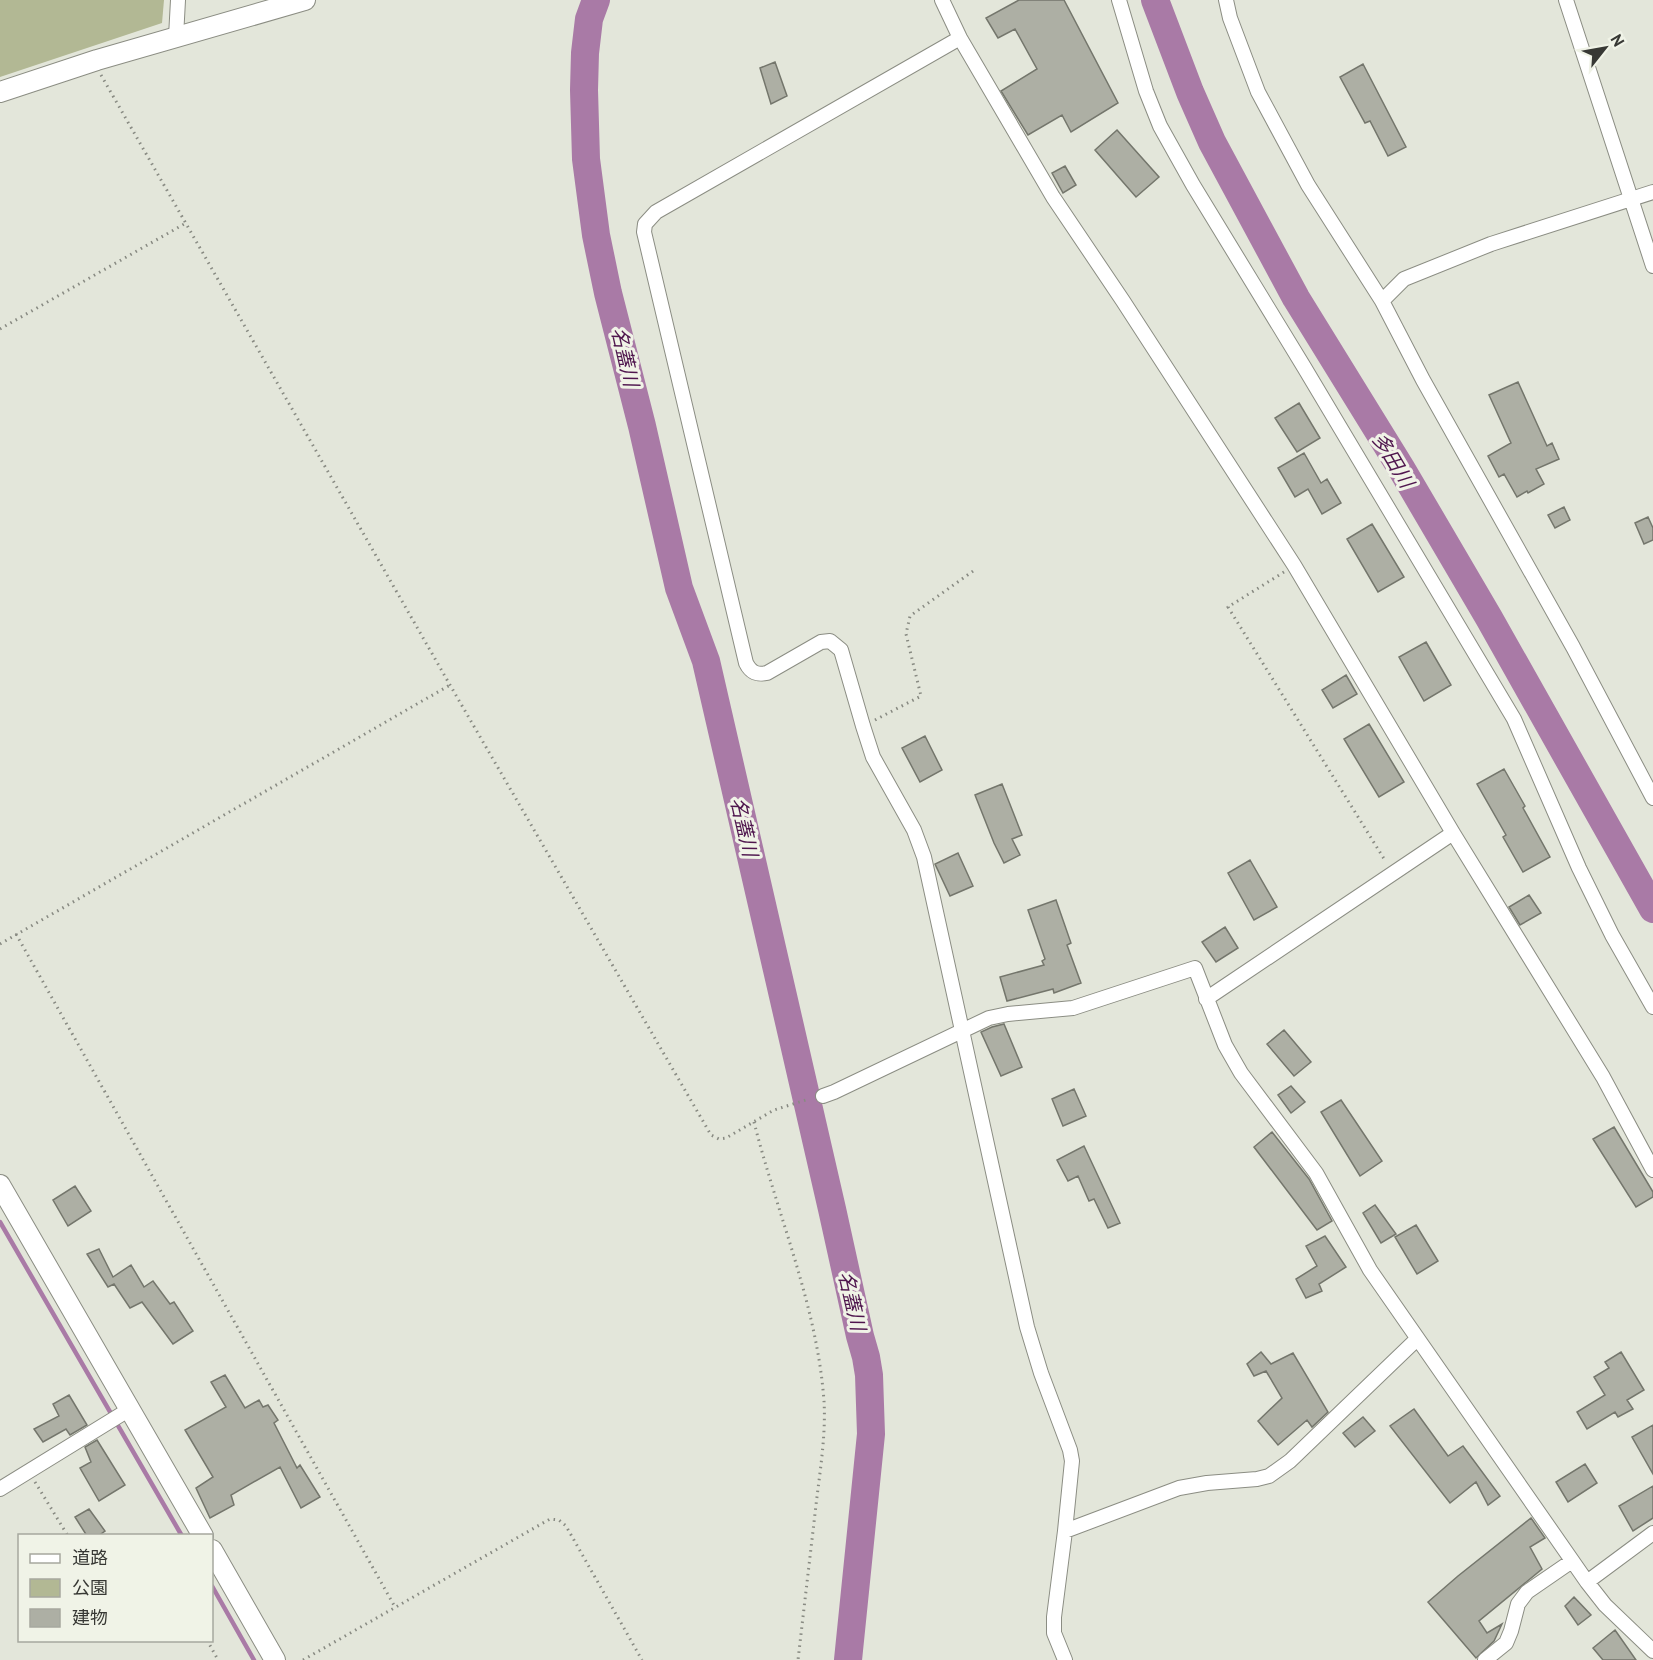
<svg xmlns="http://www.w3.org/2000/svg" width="1653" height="1660" font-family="'PT Sans','Noto Sans JP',sans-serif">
<rect width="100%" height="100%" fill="#e3e6da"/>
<path fill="#b2b894" d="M 0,0 L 164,0 L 162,23 L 0,77 Z"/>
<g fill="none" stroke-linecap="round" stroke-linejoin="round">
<path stroke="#a97aa6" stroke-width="4.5" d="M 0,1222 L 182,1536
M 212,1586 L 254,1660"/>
<path stroke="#a97aa6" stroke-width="28" d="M 596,0 L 589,19 L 585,53 L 584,90 L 586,159 L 596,235 L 608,293 L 642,426 L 679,588 L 706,661 L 832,1209 L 860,1336 L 866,1357 L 869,1375 L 871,1434 L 848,1660
M 1155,0 L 1190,92 L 1212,142 L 1296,298 L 1401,468 L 1489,618 L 1653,909"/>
</g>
<path fill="#adafa4" stroke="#74766c" stroke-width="1.5" d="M 1019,0 L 1064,0 L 1118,103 L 1071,132 L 1062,115 L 1028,135 L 1001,91 L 1037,69 L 1015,29 L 998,38 L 986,18 Z
M 775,62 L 787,96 L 771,104 L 760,68 Z
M 1363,64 L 1406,147 L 1388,156 L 1370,121 L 1365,123 L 1340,77 Z
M 1117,130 L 1159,177 L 1136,197 L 1095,150 Z
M 1065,166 L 1076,185 L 1063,193 L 1052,173 Z
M 1518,382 L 1547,446 L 1552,443 L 1559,459 L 1536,469 L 1544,484 L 1528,493 L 1527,491 L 1517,497 L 1504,474 L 1499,477 L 1488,456 L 1511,443 L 1489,395 Z
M 1299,403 L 1320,438 L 1297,452 L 1275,418 Z
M 1304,453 L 1321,483 L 1327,479 L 1341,503 L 1322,514 L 1308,489 L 1295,497 L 1278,468 Z
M 1564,507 L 1570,520 L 1555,528 L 1548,515 Z
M 1648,517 L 1653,528 L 1653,540 L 1644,544 L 1635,523 Z
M 1372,524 L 1404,577 L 1378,592 L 1347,539 Z
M 1426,642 L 1451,685 L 1424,701 L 1399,657 Z
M 1346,675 L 1357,694 L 1333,708 L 1322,690 Z
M 1369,724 L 1404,782 L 1379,797 L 1344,739 Z
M 925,736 L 942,770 L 920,782 L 902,748 Z
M 1504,769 L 1525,806 L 1523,808 L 1550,857 L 1523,872 L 1503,837 L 1506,835 L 1477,784 Z
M 1002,784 L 1022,835 L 1012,839 L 1020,855 L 1004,863 L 994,843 L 975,795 Z
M 958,853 L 973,886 L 950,896 L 935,864 Z
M 1250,860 L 1277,907 L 1254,920 L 1228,873 Z
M 1529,895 L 1541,913 L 1520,925 L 1509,907 Z
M 1056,900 L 1071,943 L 1067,945 L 1081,983 L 1054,993 L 1053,989 L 1007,1001 L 1000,977 L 1044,965 L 1042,961 L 1045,959 L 1028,910 Z
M 1225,927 L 1238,948 L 1216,962 L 1202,942 Z
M 1004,1024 L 1022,1067 L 1001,1076 L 981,1032 L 992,1027 Z
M 1284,1030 L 1311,1062 L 1294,1076 L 1267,1044 Z
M 1291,1086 L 1305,1102 L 1291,1113 L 1278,1095 Z
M 1074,1089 L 1086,1116 L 1063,1126 L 1052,1099 Z
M 1341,1100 L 1382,1161 L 1360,1176 L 1321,1112 Z
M 1614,1127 L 1653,1192 L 1653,1197 L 1636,1207 L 1593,1139 Z
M 1272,1132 L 1309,1179 L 1332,1221 L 1317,1230 L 1254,1147 Z
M 1084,1146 L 1120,1223 L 1108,1228 L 1094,1199 L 1089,1201 L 1078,1176 L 1068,1181 L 1057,1160 Z
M 75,1186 L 91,1211 L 68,1226 L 53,1200 Z
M 1375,1205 L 1396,1234 L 1381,1243 L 1363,1213 Z
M 1416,1225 L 1438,1261 L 1417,1274 L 1395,1237 Z
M 1325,1236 L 1346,1267 L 1319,1284 L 1322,1291 L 1306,1298 L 1296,1279 L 1317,1266 L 1306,1246 Z
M 99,1249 L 113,1277 L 131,1265 L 144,1287 L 153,1281 L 170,1304 L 174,1302 L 193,1331 L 173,1344 L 142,1302 L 130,1308 L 114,1284 L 108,1287 L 87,1254 Z
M 1261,1352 L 1271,1364 L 1293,1353 L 1328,1412 L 1312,1427 L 1307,1420 L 1278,1445 L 1258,1421 L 1282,1398 L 1266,1371 L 1254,1376 L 1247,1364 Z
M 1621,1352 L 1644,1390 L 1627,1400 L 1633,1409 L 1618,1417 L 1615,1412 L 1587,1429 L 1577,1412 L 1605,1395 L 1594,1377 L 1609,1368 L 1605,1362 Z
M 225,1375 L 245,1408 L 259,1400 L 263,1407 L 268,1405 L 278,1420 L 274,1423 L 297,1468 L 300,1465 L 320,1497 L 301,1508 L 280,1467 L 231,1495 L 234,1505 L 210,1518 L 196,1488 L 213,1477 L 185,1430 L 226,1407 L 211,1382 Z
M 69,1395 L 87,1425 L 70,1435 L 66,1429 L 43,1442 L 34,1429 L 59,1416 L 53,1404 Z
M 1414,1409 L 1448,1456 L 1463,1446 L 1500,1496 L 1488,1505 L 1476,1482 L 1450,1503 L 1390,1426 Z
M 1363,1417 L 1375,1431 L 1355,1447 L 1343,1433 Z
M 1653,1425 L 1653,1474 L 1632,1437 Z
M 97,1440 L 125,1485 L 99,1501 L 80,1468 L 91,1462 L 85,1447 Z
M 1585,1464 L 1597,1483 L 1568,1502 L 1556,1482 Z
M 1653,1486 L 1653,1518 L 1633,1531 L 1619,1506 Z
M 89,1509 L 105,1531 L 98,1536 L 87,1536 L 75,1517 Z
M 1531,1518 L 1545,1538 L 1530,1547 L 1542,1569 L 1479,1621 L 1487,1633 L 1502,1624 L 1494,1641 L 1476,1658 L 1428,1602 L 1458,1576 Z
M 1574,1597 L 1591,1615 L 1578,1625 L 1565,1606 Z
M 1615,1630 L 1636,1660 L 1603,1660 L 1593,1648 Z"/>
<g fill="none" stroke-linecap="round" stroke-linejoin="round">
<defs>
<path id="street" d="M 942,0 L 960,38 L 1053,197 L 1123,301 L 1294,565 L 1453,833 L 1603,1077 L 1653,1170
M 1119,0 L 1146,91 L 1160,126 L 1193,185 L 1304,367 L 1514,719 L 1579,868 L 1612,935 L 1653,1007
M 1226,0 L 1230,18 L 1258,92 L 1308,185 L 1382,301 L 1423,380 L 1573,647 L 1653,798
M 1566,0 L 1653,266
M 176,37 L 178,0
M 960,38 L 656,212 L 645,224 L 644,232 L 746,663 C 751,673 757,675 767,673 L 821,642 L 830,641 L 841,650 L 863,726 L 873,757 L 914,830 L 924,857 L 1027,1327 L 1041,1373 L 1070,1450 L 1072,1461 L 1065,1531 L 1054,1617 L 1054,1633 L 1065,1660
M 1382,301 L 1404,279 L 1491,244 L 1653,192
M 1206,999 L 1453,833
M 823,1096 L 834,1092 L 989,1018 L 1008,1014 L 1073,1008 L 1195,968 L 1225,1045 L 1241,1073 L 1316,1173 L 1370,1270 L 1587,1582 L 1605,1605 L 1653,1651
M 0,1489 L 130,1409
M 1065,1531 L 1179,1488 L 1207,1483 L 1257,1479 L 1269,1476 L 1290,1461 L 1417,1339
M 1587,1582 L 1653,1533
M 1485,1660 L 1506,1643 L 1511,1631 L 1518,1604 L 1527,1592 L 1572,1561"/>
<path id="secondary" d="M 0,92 L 97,60 L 305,0
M 0,1185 L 203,1536
M 212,1550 L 275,1660"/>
</defs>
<use href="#street" stroke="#8b8d83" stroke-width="16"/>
<use href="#secondary" stroke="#8b8d83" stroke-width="22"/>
<path stroke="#888a82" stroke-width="3" stroke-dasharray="1.5 4.5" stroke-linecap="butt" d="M 101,75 L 450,685 L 711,1135 L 719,1139 L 726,1138 L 774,1110 L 809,1099
M 0,329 L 186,223
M 1284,572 L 1228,607 L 1386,862
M 875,720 L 921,696 L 906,634 L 910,616 L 976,569
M 16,934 L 395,1607
M 0,944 L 450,685
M 754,1122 C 777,1214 817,1305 824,1401 C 826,1435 820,1471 816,1505 C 810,1557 804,1608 798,1660
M 35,1482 L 68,1536
M 207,1640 L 218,1660
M 303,1660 L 550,1519 L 559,1520 L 566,1526 L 642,1660"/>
<use href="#street" stroke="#fff" stroke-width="14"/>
<use href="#secondary" stroke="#fff" stroke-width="20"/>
</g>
<g text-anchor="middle" stroke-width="6" stroke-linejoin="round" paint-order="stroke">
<g font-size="20" font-style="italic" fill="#4f164e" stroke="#f0f3e7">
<text transform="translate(625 357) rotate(77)" y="7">名蓋川</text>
<text transform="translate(1393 460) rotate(59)" y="7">多田川</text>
<text transform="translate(744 827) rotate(77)" y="7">名蓋川</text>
<text transform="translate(852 1301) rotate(77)" y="7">名蓋川</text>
</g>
</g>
<rect x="18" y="1534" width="195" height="108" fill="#f0f3e7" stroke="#a6a89f" stroke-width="1.5"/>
<rect x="30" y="1554" width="30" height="9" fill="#ffffff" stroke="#a6a89f" stroke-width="1.5"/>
<text x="72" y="1564" font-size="18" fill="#373834">道路</text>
<rect x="30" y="1579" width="30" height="18" fill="#b2b894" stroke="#a6a89f" stroke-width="1.5"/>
<text x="72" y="1594" font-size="18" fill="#373834">公園</text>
<rect x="30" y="1609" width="30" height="18" fill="#adafa4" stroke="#a6a89f" stroke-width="1.5"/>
<text x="72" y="1624" font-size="18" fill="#373834">建物</text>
<g transform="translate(1605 48) rotate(59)" stroke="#f0f3e7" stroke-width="4.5" paint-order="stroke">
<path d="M0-4.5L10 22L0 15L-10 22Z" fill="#373834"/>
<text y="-9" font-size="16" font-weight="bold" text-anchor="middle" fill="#373834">N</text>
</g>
</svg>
